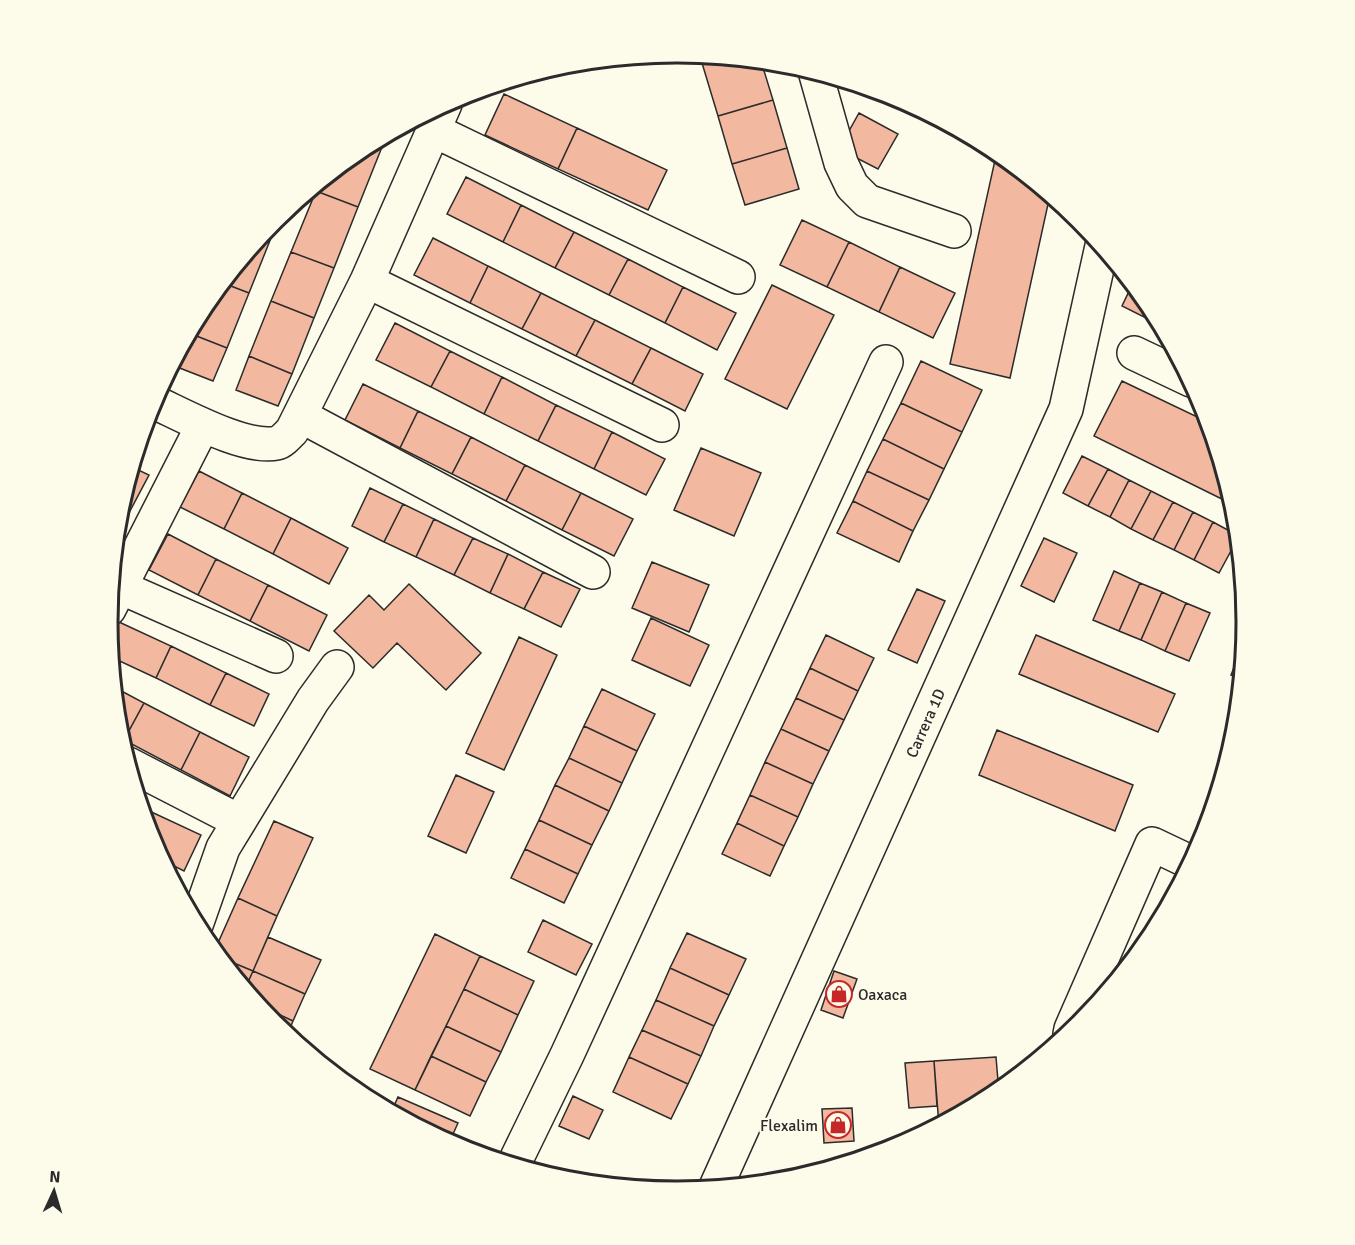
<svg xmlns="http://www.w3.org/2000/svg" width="1355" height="1245" font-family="Signika,sans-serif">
<rect width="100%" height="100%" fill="#fdfbea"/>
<path fill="#f2b8a0" stroke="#2b2b2b" stroke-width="1.5" d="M 700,55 L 723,57 L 702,63 Z
M 723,57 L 761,61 L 773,100 L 718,116 L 702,63 Z
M 504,94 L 577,128 L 558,169 L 485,135 Z
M 773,100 L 787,148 L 732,164 L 718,116 Z
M 859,113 L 898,134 L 878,169 L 839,149 Z
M 577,128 L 667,170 L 648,210 L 558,169 Z
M 388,134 L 382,147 L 371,143 Z
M 371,143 L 382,147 L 358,207 L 316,191 L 319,183 L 361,148 Z
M 787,148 L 799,189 L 745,205 L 732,164 Z
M 997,151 L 1050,195 L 1010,378 L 950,364 Z
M 466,177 L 521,205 L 503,242 L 447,214 Z
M 316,191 L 358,207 L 334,268 L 291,252 Z
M 521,205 L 574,232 L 555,268 L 503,242 Z
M 280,214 L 269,243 L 258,239 L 275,219 Z
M 802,220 L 849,242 L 827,287 L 780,265 Z
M 574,232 L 628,259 L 609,295 L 555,268 Z
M 433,238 L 488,266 L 470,303 L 414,275 Z
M 258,239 L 269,243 L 249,293 L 223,283 Z
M 849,242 L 900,267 L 879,312 L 827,287 Z
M 291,252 L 334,268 L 314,318 L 271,301 Z
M 628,259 L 683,287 L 665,323 L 609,295 Z
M 488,266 L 541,293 L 522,329 L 470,303 Z
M 900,267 L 955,293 L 933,338 L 879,312 Z
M 223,283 L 249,293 L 227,348 L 189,333 L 204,306 Z
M 1133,283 L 1152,306 L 1162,326 L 1122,306 Z
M 772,285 L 834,315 L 787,409 L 725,379 Z
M 683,287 L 736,313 L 717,350 L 665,323 Z
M 541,293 L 595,320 L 576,356 L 522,329 Z
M 271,301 L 314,318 L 292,374 L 249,356 Z
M 595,320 L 651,348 L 632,384 L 576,356 Z
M 395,323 L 450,351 L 431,387 L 376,360 Z
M 189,333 L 227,348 L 213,381 L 172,365 Z
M 651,348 L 703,374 L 685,411 L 632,384 Z
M 450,351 L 502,377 L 484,414 L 431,387 Z
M 249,356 L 292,374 L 278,406 L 236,390 Z
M 921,361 L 982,390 L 962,432 L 901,403 Z
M 502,377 L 556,405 L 538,441 L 484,414 Z
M 1122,381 L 1210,423 L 1234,505 L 1094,436 Z
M 363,384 L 418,411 L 400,448 L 345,420 Z
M 901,403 L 962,432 L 944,469 L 883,439 Z
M 556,405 L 612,432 L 594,469 L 538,441 Z
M 418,411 L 471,437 L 452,474 L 400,448 Z
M 612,432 L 665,459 L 646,495 L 594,469 Z
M 471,437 L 525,465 L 506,501 L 452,474 Z
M 883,439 L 944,469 L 929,500 L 867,471 Z
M 701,448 L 761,473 L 734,536 L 674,510 Z
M 1082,456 L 1108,469 L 1088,506 L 1063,493 Z
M 525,465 L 581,493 L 562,530 L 506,501 Z
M 132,467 L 149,475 L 121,528 L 117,526 L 119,511 Z
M 1108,469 L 1129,480 L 1110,517 L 1088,506 Z
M 199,471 L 242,493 L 224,529 L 180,507 Z
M 867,471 L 929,500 L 913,531 L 853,501 Z
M 1129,480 L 1151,491 L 1131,529 L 1110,517 Z
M 370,488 L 403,504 L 384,542 L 352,526 Z
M 1151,491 L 1173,502 L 1153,540 L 1131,529 Z
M 242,493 L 291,518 L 273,554 L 224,529 Z
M 581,493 L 633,519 L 614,556 L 562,530 Z
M 853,501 L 913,531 L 899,562 L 837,533 Z
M 1173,502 L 1193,512 L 1174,550 L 1153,540 Z
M 403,504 L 434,519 L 416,557 L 384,542 Z
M 1193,512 L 1213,522 L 1194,560 L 1174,550 Z
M 291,518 L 348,548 L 329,584 L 273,554 Z
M 434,519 L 473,538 L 454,575 L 416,557 Z
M 1213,522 L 1239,536 L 1219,573 L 1194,560 Z
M 168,534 L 216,559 L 198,595 L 149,570 Z
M 473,538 L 508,554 L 490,593 L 454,575 Z
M 1044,538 L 1077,553 L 1054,602 L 1021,586 Z
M 508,554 L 543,572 L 524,609 L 490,593 Z
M 216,559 L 268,585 L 250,621 L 198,595 Z
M 652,562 L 709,585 L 689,632 L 632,608 Z
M 1114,571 L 1140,583 L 1119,631 L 1093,620 Z
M 543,572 L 580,589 L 561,627 L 524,609 Z
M 1140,583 L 1162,592 L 1141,640 L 1119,631 Z
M 409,584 L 481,653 L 446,690 L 397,643 L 373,668 L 334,631 L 369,595 L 384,610 Z
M 268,585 L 327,615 L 309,651 L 250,621 Z
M 917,589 L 945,601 L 917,663 L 888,650 Z
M 1162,592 L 1186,603 L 1165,651 L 1141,640 Z
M 1186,603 L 1210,613 L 1189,661 L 1165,651 Z
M 651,618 L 709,645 L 690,686 L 632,660 Z
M 119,622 L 171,646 L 156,678 L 111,657 L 109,642 Z
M 826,635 L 874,658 L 858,691 L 810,668 Z
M 1036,635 L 1175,694 L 1158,732 L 1019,674 Z
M 519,637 L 557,655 L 504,770 L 466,753 Z
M 1246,637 L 1242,679 L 1231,675 Z
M 171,646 L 226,673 L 210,705 L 156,678 Z
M 810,668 L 858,691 L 844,720 L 796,698 Z
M 226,673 L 269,694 L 254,726 L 210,705 Z
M 114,687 L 144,703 L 124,740 L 120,738 L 118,733 Z
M 602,689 L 655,714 L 637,751 L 584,726 Z
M 796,698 L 844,720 L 829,751 L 781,729 Z
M 144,703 L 200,732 L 181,770 L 124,740 Z
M 584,726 L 637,751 L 622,783 L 569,758 Z
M 781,729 L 829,751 L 813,784 L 765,762 Z
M 997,730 L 1133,785 L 1115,831 L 979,775 Z
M 200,732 L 249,757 L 230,796 L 181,770 Z
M 569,758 L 622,783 L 609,811 L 555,785 Z
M 765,762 L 813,784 L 798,817 L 750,795 Z
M 456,775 L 494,792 L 466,853 L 428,836 Z
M 555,785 L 609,811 L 592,845 L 539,820 Z
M 750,795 L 798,817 L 784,846 L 737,823 Z
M 145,809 L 201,835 L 184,871 L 162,860 L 151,840 L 143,813 Z
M 539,820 L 592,845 L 578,874 L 525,849 Z
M 274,821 L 313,838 L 277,916 L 238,898 Z
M 737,823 L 784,846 L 770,876 L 722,854 Z
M 525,849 L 578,874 L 564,903 L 511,878 Z
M 238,898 L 277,916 L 253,971 L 217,956 L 214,952 Z
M 543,920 L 592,944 L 576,975 L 528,952 Z
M 687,933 L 746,959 L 729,995 L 670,968 Z
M 435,934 L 480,956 L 415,1090 L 370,1069 Z
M 268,937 L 321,960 L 305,994 L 253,971 Z
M 217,956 L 253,971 L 245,989 Z
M 480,956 L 534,981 L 518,1015 L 464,989 Z
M 670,968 L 729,995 L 714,1026 L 656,1000 Z
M 253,971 L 305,994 L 293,1021 L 257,1004 L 245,989 Z
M 834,971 L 857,979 L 843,1018 L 821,1010 Z
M 464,989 L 518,1015 L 501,1052 L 446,1026 Z
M 656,1000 L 714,1026 L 701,1056 L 642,1030 Z
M 257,1004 L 293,1021 L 287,1036 L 274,1025 Z
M 446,1026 L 501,1052 L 486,1082 L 431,1056 Z
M 642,1030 L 701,1056 L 688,1084 L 629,1057 Z
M 431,1056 L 486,1082 L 470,1116 L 415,1090 Z
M 629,1057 L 688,1084 L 671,1119 L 613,1092 Z
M 996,1057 L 999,1093 L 939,1126 L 934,1061 Z
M 934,1061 L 937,1106 L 909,1108 L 905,1063 Z
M 573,1096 L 603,1110 L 589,1139 L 559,1126 Z
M 398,1097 L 458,1123 L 449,1143 L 391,1113 Z
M 852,1108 L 854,1141 L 824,1143 L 822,1109 Z"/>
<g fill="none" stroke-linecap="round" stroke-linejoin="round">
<defs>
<path id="minor" d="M 815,71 L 841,163 L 852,186 L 867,201 L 954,231
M 433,130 L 738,277
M 367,281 L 662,425
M 1134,353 L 1191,380
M 152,401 C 183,415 245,450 277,443 C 282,442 288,435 292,431 L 367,281 L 445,104
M 301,416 L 593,572
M 120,587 L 276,656
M 109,609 L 203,425
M 128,764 L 225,814
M 196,925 L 223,848 L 313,700 L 337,667
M 1070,1034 L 1071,1029 L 1152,844 L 1192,863
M 513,1166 L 567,1055 L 886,362
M 715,1189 L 1066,409 L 1102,246"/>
</defs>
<use href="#minor" stroke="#2b2b2b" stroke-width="36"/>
<use href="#minor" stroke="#fdfbea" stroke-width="33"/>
</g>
<defs>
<symbol id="shop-ring" viewBox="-11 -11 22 22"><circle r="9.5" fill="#fdfbea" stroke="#c62828" stroke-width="1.5"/><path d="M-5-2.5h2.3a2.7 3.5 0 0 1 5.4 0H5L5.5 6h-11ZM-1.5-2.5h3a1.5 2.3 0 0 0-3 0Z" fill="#c62828"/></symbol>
</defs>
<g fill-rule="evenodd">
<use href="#shop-ring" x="824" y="979" width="30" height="30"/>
<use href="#shop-ring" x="823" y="1110" width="30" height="30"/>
</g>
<g text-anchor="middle" stroke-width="4.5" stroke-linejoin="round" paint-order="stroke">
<g font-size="16" fill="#2b2b2b" stroke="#fdfbea">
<text transform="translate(925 723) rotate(-66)" y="6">Carrera 1D</text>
</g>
<g font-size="16" fill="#2b2b2b" stroke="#fdfbea" text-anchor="start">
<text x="858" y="1000">Oaxaca</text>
<text x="818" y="1131" text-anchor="end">Flexalim</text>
</g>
</g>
<path d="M0 0H1355V1245H0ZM118 622a559 559 0 1 1 1118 0a559 559 0 1 1-1118 0Z" fill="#fdfbea" fill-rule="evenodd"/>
<path fill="none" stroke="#2b2b2b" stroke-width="3" d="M118 622a559 559 0 1 1 1118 0a559 559 0 1 1-1118 0Z"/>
<g transform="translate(54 1191) rotate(4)" stroke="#fdfbea" stroke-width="4.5" paint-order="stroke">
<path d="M0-4.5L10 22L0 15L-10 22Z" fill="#2b2b2b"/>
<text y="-9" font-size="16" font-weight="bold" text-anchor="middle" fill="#2b2b2b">N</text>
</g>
</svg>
